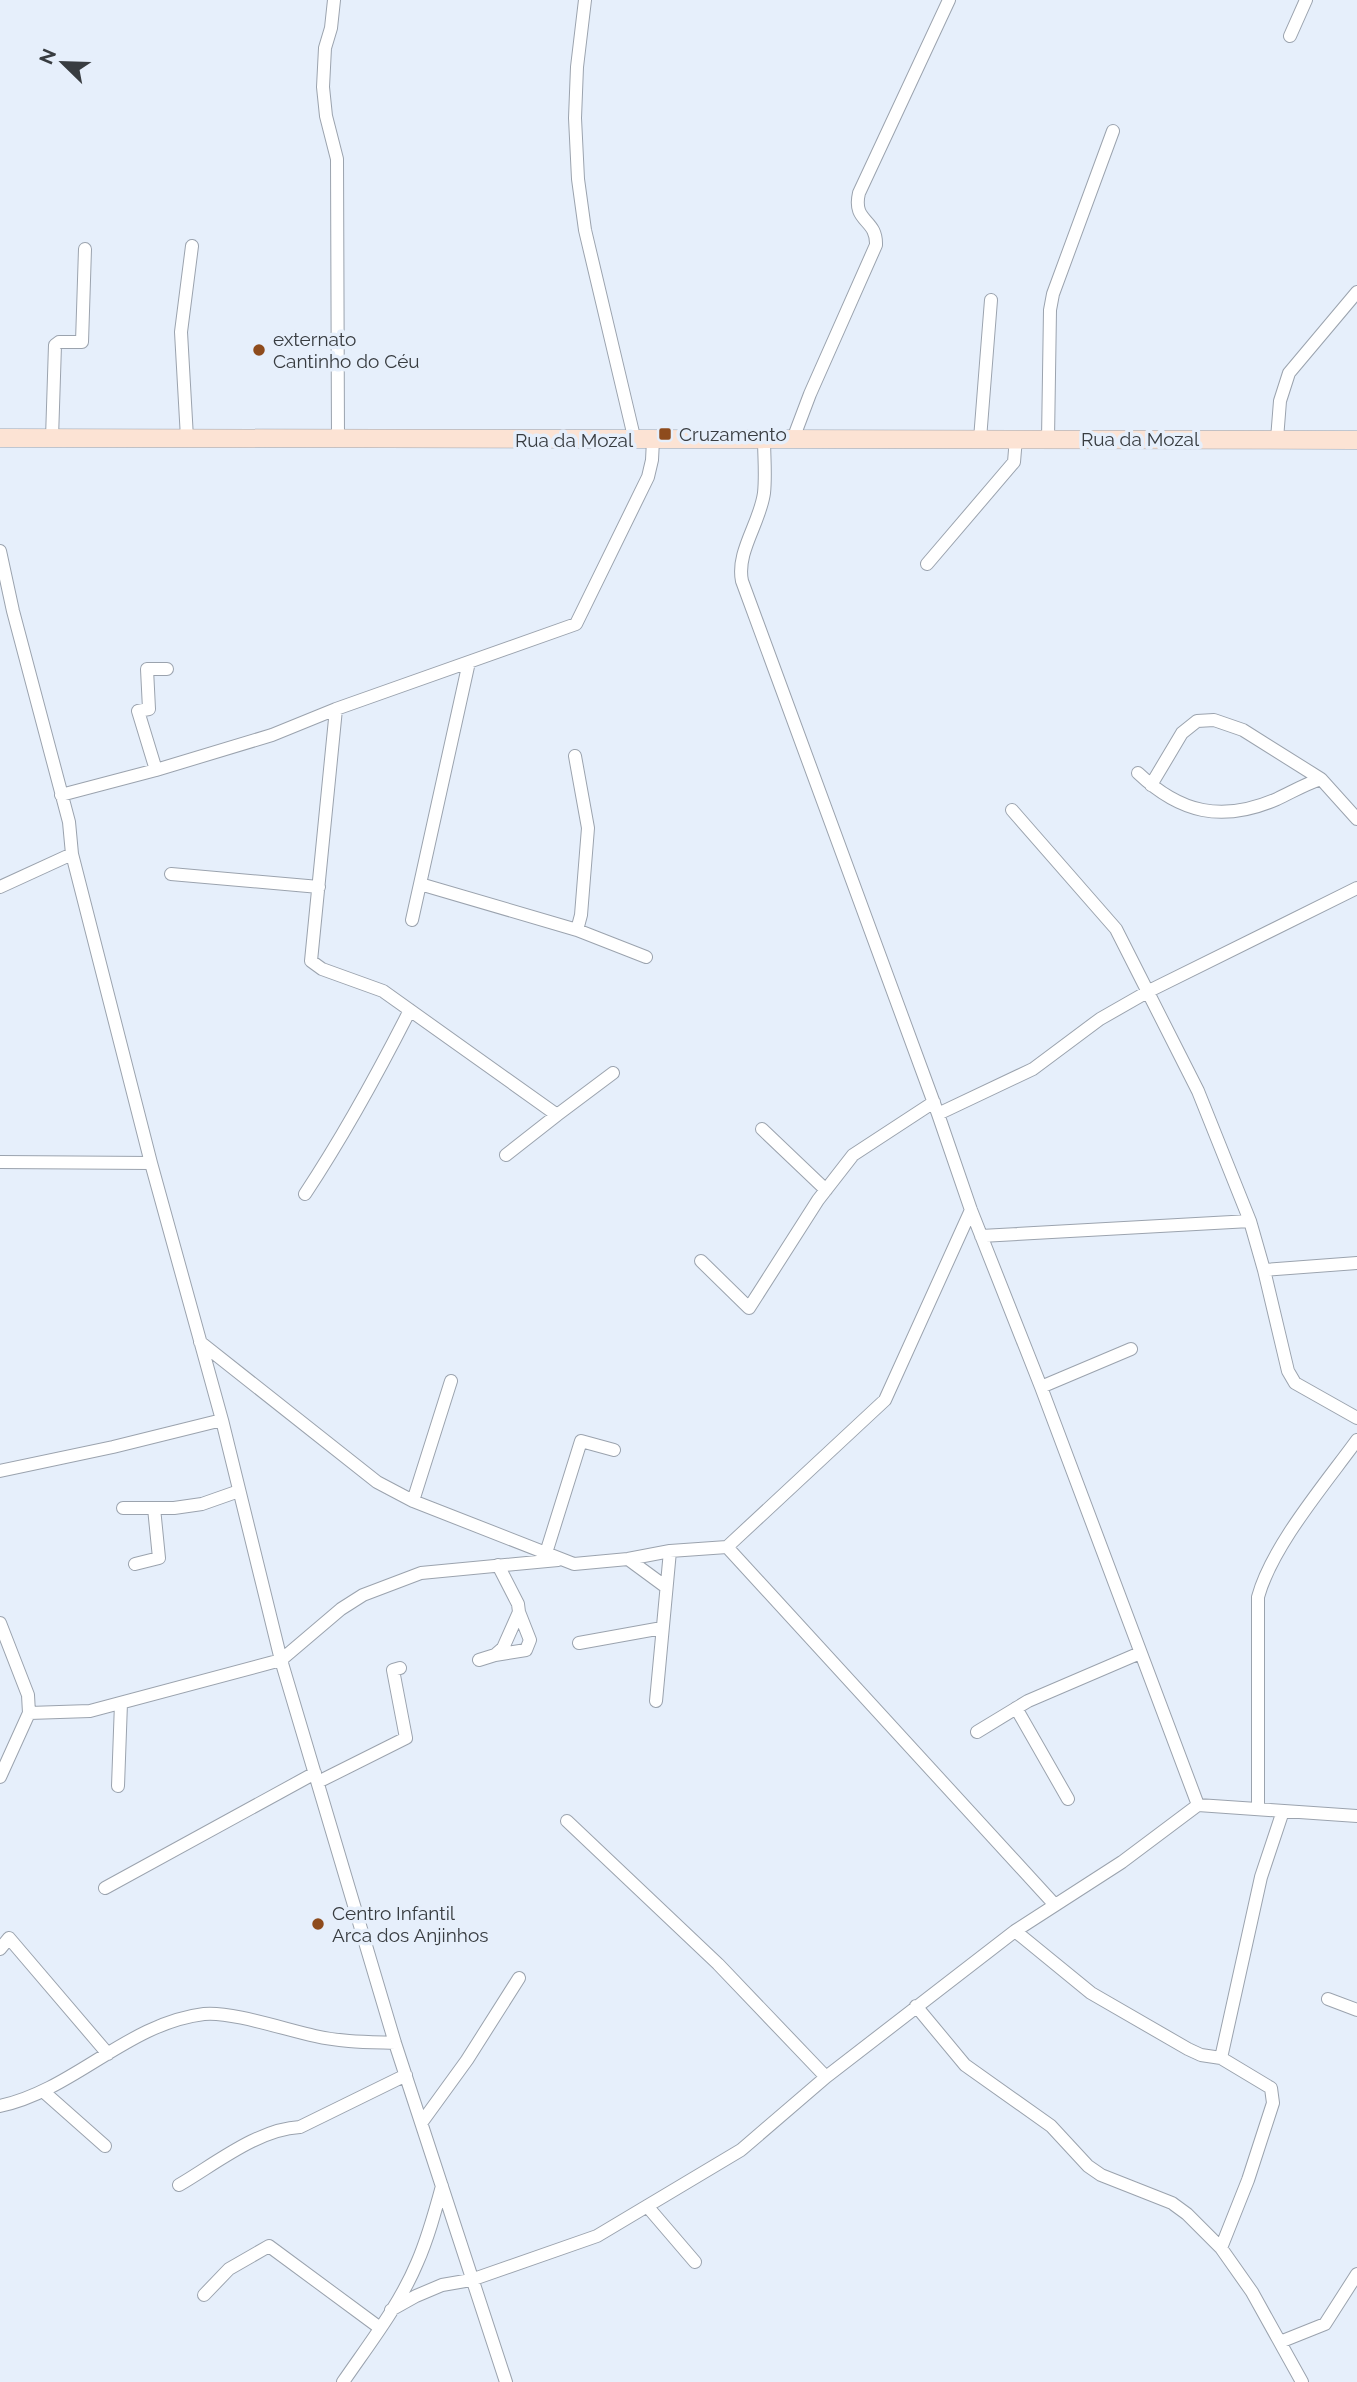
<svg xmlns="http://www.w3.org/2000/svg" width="1357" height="2382" font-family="Raleway,sans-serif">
<rect width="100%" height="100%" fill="#e6effb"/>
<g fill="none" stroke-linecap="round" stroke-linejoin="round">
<defs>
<path id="minor" d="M 334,0 L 331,28 L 325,48 L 323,87 L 326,116 L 337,159 L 338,439
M 585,0 L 577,67 L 575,118 L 578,179 L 585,230 L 635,441
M 1290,36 L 1306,0
M 52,438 L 55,345 L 59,342 L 82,342 L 85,249
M 187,438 L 181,332 L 192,246
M 764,438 C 764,456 766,475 764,493 C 760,523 736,552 742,581 L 938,1114 L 971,1210 L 1041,1387 L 1198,1805
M 793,439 L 810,394 L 876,245 C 877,218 852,223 859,193 L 949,0
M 980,439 L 991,300
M 1048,439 L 1050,310 L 1053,294 L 1113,131
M 1277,439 L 1280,401 L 1289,373 L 1357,292
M 0,551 L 13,611 L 69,822 L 72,854 L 151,1163 L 222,1420 L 281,1660 L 395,2043 L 506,2382
M 927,564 L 1014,462 L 1016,438
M 469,662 L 420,884 L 577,930 L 646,957
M 336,709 L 311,961 L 322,969 L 383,991 L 557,1115 L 506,1155
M 575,756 L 588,828 L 581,915 L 577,930
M 156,770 L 138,711 L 149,709 L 147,669 L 167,669
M 1138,773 C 1180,813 1222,823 1277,799 C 1292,792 1305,784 1321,779 L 1357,819
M 1151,785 L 1182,733 L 1197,721 L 1214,720 L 1243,730 L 1321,779
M 61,795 L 156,770 L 272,735 L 336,709 L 576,624 L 648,477 L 652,460 L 653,440
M 1012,810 L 1116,929 L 1198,1091 L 1250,1221 L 1264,1270 L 1288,1371 L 1295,1383 L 1357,1418
M 171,874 L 319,887
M 0,887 L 72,854
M 412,920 L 420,884
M 938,1114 L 1033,1069 L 1100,1019 L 1149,991 L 1357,888
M 557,1115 L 613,1073
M 762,1129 L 826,1190
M 0,1162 L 151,1163
M 305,1194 C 344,1135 378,1073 410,1010
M 981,1236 L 1250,1221
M 701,1261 L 749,1308 L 818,1200 L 853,1155 L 934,1102
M 1264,1270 L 1357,1263
M 200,1342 L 377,1482 L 413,1501 L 574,1564 L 628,1559 L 670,1551 L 727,1547 L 885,1400 L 971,1210
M 1041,1387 L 1131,1349
M 0,1471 L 113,1447 L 222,1420
M 413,1501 L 451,1381
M 123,1508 L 174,1508 L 202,1504 L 239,1491
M 727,1547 L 1055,1905
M 546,1553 L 581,1441 L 614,1450
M 628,1559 L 666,1587
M 135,1564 L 159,1558 L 154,1508
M 0,1623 L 28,1695 L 29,1713 L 0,1777
M 579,1643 L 662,1628
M 495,1655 L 526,1650 L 530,1640 L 519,1612
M 479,1660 L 495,1655 L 503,1648 L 519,1612 L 518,1604 L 498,1565
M 656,1701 L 670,1551
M 1016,1708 L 1068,1799
M 29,1713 L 90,1711 L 281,1660 L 341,1609 L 363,1595 L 421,1573 L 558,1560
M 977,1732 L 1028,1701 L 1140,1653
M 318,1782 L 406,1738 L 393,1670 L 400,1668
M 118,1786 L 121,1703
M 1258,1808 L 1258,1597 C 1272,1546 1325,1484 1357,1440
M 567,1821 L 718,1964 L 826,2077
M 105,1888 L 315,1773
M 1015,1931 L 1091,1993 L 1188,2049 L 1201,2055 L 1221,2058 L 1271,2088 L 1273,2103 L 1248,2180 L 1221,2248
M 0,1949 L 9,1938 L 108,2054
M 1328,1999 L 1357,2010
M 916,2006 L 965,2065 L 1051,2126 L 1088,2166 L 1101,2175 L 1172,2203 L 1187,2214 L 1221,2248 L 1252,2292 L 1302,2382
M 1221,2058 L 1261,1877 L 1283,1811
M 44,2092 L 105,2146
M 0,2106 C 74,2090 128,2023 204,2014 C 230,2011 287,2030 315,2036 C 341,2042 368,2042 395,2043
M 422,2122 L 467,2060 L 519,1978
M 179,2185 C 215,2164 258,2129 300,2127 L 406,2075
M 647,2206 L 695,2262
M 204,2295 L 229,2269 L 269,2246 L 380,2328
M 391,2310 L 416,2296 L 442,2285 L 471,2280 L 597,2236 L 741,2150 L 826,2077 L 1015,1931 L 1122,1862 L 1198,1805 L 1357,1816
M 1280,2342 L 1325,2324 L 1357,2274
M 343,2382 C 369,2344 399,2306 417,2263 C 428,2238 435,2212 442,2186"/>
<path id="secondary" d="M 0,438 L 1357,440"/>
</defs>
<use href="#minor" stroke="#9ba3ae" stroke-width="14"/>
<use href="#secondary" stroke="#9ba3ae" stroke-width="19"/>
<use href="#minor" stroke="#fff" stroke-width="12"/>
<use href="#secondary" stroke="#fce3d4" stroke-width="18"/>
</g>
<g fill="#8e4b1c" stroke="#e6effb" stroke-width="2.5">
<circle cx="259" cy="350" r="7"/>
<rect x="658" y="427" width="14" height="14" rx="3.5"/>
<circle cx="318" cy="1924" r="7"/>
</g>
<g text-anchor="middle" stroke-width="7" stroke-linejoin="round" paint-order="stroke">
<g font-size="19" fill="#383c40" stroke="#e6effb" text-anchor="start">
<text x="273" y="346">externato<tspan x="273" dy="22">Cantinho do Céu</tspan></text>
<text x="679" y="441">Cruzamento</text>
<text x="332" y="1920">Centro Infantil<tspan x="332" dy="22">Arca dos Anjinhos</tspan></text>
</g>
<g font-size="19" fill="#383c40" stroke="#e6effb">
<text x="1140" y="446">Rua da Mozal</text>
<text x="574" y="447">Rua da Mozal</text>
</g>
</g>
<g transform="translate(63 63) rotate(293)" stroke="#e6effb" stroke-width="5" paint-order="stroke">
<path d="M0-5L12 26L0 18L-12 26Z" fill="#383c40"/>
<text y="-10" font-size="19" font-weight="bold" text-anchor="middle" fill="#383c40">N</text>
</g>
</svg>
